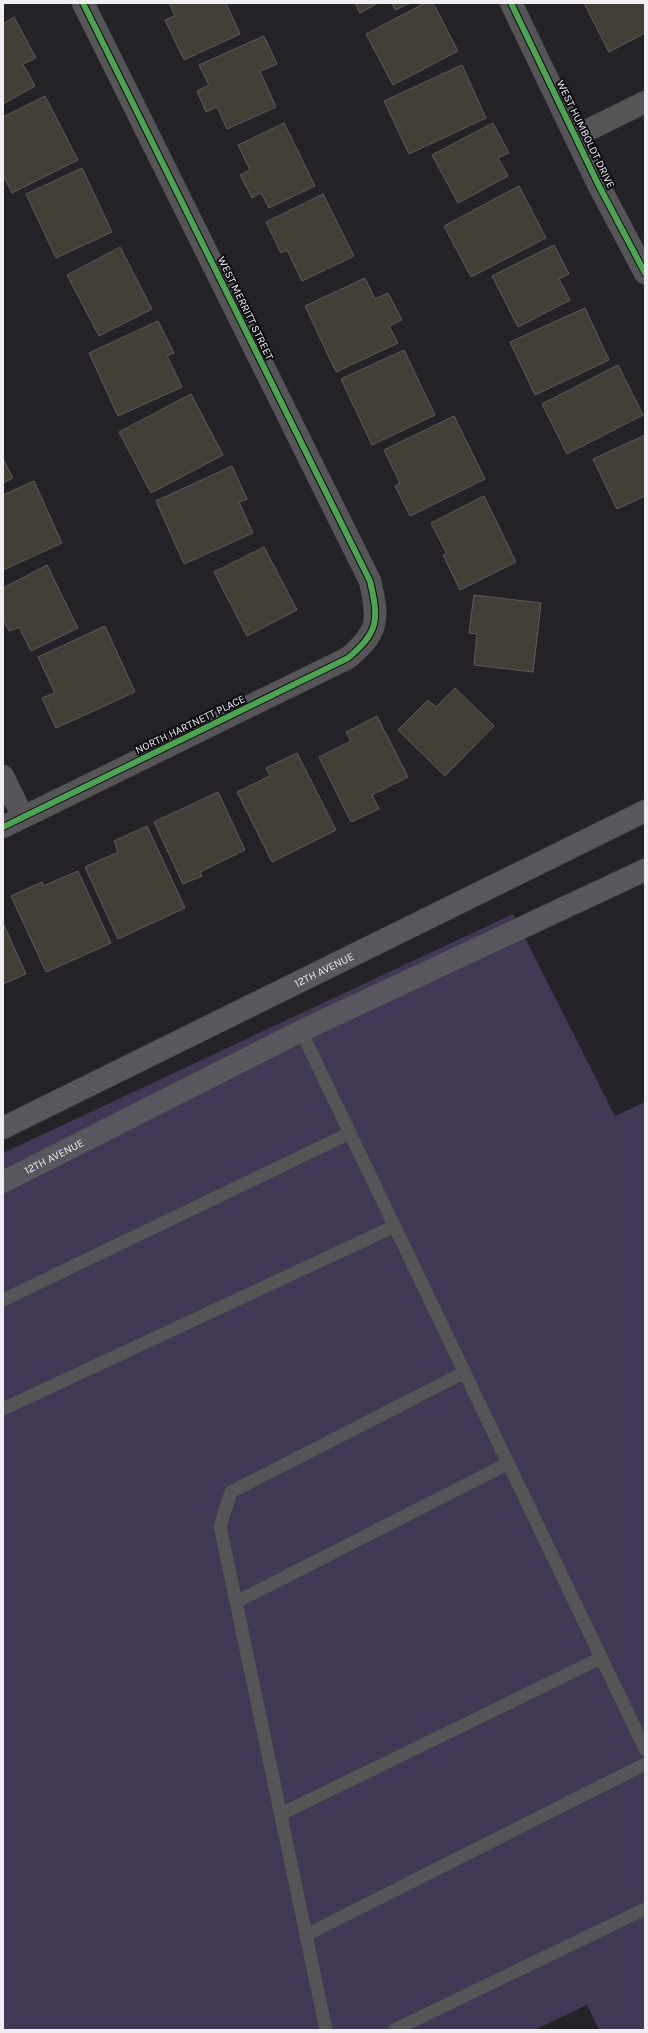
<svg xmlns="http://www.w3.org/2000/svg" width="648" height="2033" font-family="Karla,sans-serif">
<rect width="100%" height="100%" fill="#242227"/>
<path fill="#413856" d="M 513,914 L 615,1116 L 645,1102 L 645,2030 L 599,2030 L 587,2005 L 534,2030 L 3,2030 L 3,1153 Z"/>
<path fill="#423e36" stroke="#5d5c5c" d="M 169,3 L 226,3 L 240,34 L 184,60 L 165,20 L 175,16 Z
M 355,3 L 378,3 L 360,13 Z
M 392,3 L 410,3 L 395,10 Z
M 425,3 L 433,3 L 458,51 L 393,85 L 366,34 Z
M 584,3 L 645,3 L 645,33 L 609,52 Z
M 14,17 L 36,58 L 23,64 L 35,86 L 3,104 L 3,24 Z
M 264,36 L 277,64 L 260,71 L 276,107 L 227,129 L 217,107 L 206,112 L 197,91 L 209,85 L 199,65 Z
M 462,65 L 486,118 L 409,154 L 384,101 Z
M 45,96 L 78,160 L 12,193 L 3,175 L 3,117 Z
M 284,123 L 315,186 L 269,208 L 261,193 L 252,198 L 240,175 L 250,170 L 238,145 Z
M 493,123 L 509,153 L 498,158 L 508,176 L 458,203 L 432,155 Z
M 82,168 L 112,232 L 56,258 L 26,194 Z
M 519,186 L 546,238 L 471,277 L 444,226 Z
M 323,194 L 354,256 L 302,281 L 287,250 L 281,253 L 266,222 Z
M 554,245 L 569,274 L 559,279 L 570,300 L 518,327 L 492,276 Z
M 120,247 L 152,309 L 99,336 L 67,275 Z
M 365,278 L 375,299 L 388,293 L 402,320 L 389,326 L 398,343 L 336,372 L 305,306 Z
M 585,308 L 609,360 L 535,395 L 510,342 Z
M 158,321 L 174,353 L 167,356 L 182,387 L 118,416 L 89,353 Z
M 404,350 L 435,415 L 372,445 L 341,379 Z
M 618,365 L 643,415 L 567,454 L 542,404 Z
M 191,394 L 223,455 L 151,493 L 119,432 Z
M 454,416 L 485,479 L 410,516 L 395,486 L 400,483 L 384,450 Z
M 645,435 L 645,496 L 617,509 L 593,459 Z
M 3,459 L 13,478 L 3,483 Z
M 232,466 L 247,499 L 239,502 L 253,533 L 184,564 L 156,501 Z
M 34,481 L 62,543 L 3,570 L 3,495 Z
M 484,496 L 516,562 L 460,590 L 443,555 L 447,554 L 431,523 Z
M 264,547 L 297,610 L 247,636 L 214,572 Z
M 47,565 L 78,628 L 31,651 L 19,627 L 9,631 L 3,619 L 3,588 Z
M 474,595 L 541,603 L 533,672 L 474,665 L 477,634 L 469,633 Z
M 105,626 L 135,692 L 56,728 L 42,698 L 55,693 L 38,657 Z
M 455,688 L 494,726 L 445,776 L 398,730 L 428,700 L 436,707 Z
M 377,716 L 408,777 L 372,795 L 379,809 L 351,822 L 319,757 L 351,741 L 346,732 Z
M 297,753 L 336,830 L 272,862 L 237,792 L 270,776 L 266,768 Z
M 218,792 L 245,850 L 200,872 L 202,876 L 183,884 L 154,822 Z
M 147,826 L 185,908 L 118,939 L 85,867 L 118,852 L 114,841 Z
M 78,871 L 111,943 L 46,972 L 11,896 L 42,882 L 43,886 Z
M 3,923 L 26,974 L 3,984 Z"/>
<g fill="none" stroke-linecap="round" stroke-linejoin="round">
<defs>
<path id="service" d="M 301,1031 L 645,1749
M 3,1300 L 350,1133
M 3,1409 L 395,1226
M 236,1602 L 507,1464
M 281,1814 L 601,1658
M 306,1935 L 645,1764
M 326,2030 L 220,1526 L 231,1492 L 465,1372
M 394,2030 L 645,1909"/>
<path id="minor" d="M 511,3 L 598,184 L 645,273
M 576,136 L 645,102
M 3,776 L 23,817
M 3,827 L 348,658 C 379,632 379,620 370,581 L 83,3"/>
<g id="secondary">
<path id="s1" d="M 3,1128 L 645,811"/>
<path id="s2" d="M 3,1182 L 301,1031 L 645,870"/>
</g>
</defs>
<use href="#service" stroke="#3f3d41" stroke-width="14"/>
<use href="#minor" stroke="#3f3d41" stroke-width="23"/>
<use href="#secondary" stroke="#3f3d41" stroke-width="23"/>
<use href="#service" stroke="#555457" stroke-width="13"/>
<use href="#minor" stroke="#555457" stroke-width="22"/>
<use href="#secondary" stroke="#59575d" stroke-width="22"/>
<defs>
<path id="cycleway" d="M 511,3 L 598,184 L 645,273
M 3,827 L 348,658 C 379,632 379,620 370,581 L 83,3"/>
</defs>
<use href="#cycleway" stroke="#0c0b0f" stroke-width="8"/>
<use href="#cycleway" stroke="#4ca352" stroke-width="6"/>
</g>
<g text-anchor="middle" stroke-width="4" stroke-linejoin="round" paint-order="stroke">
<g font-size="11" fill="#f0eef3" stroke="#0c0b0f">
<text transform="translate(586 134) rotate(64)" y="4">WEST HUMBOLDT DRIVE</text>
<text transform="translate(246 308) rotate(64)" y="4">WEST MERRITT STREET</text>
<text transform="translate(190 724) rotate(-26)" y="4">NORTH HARTNETT PLACE</text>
<text dy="4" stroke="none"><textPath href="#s1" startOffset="358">12TH AVENUE</textPath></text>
<text dy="4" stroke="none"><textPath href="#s2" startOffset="57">12TH AVENUE</textPath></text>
</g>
</g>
<rect width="648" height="2033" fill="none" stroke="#f0eef3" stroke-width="8"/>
</svg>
